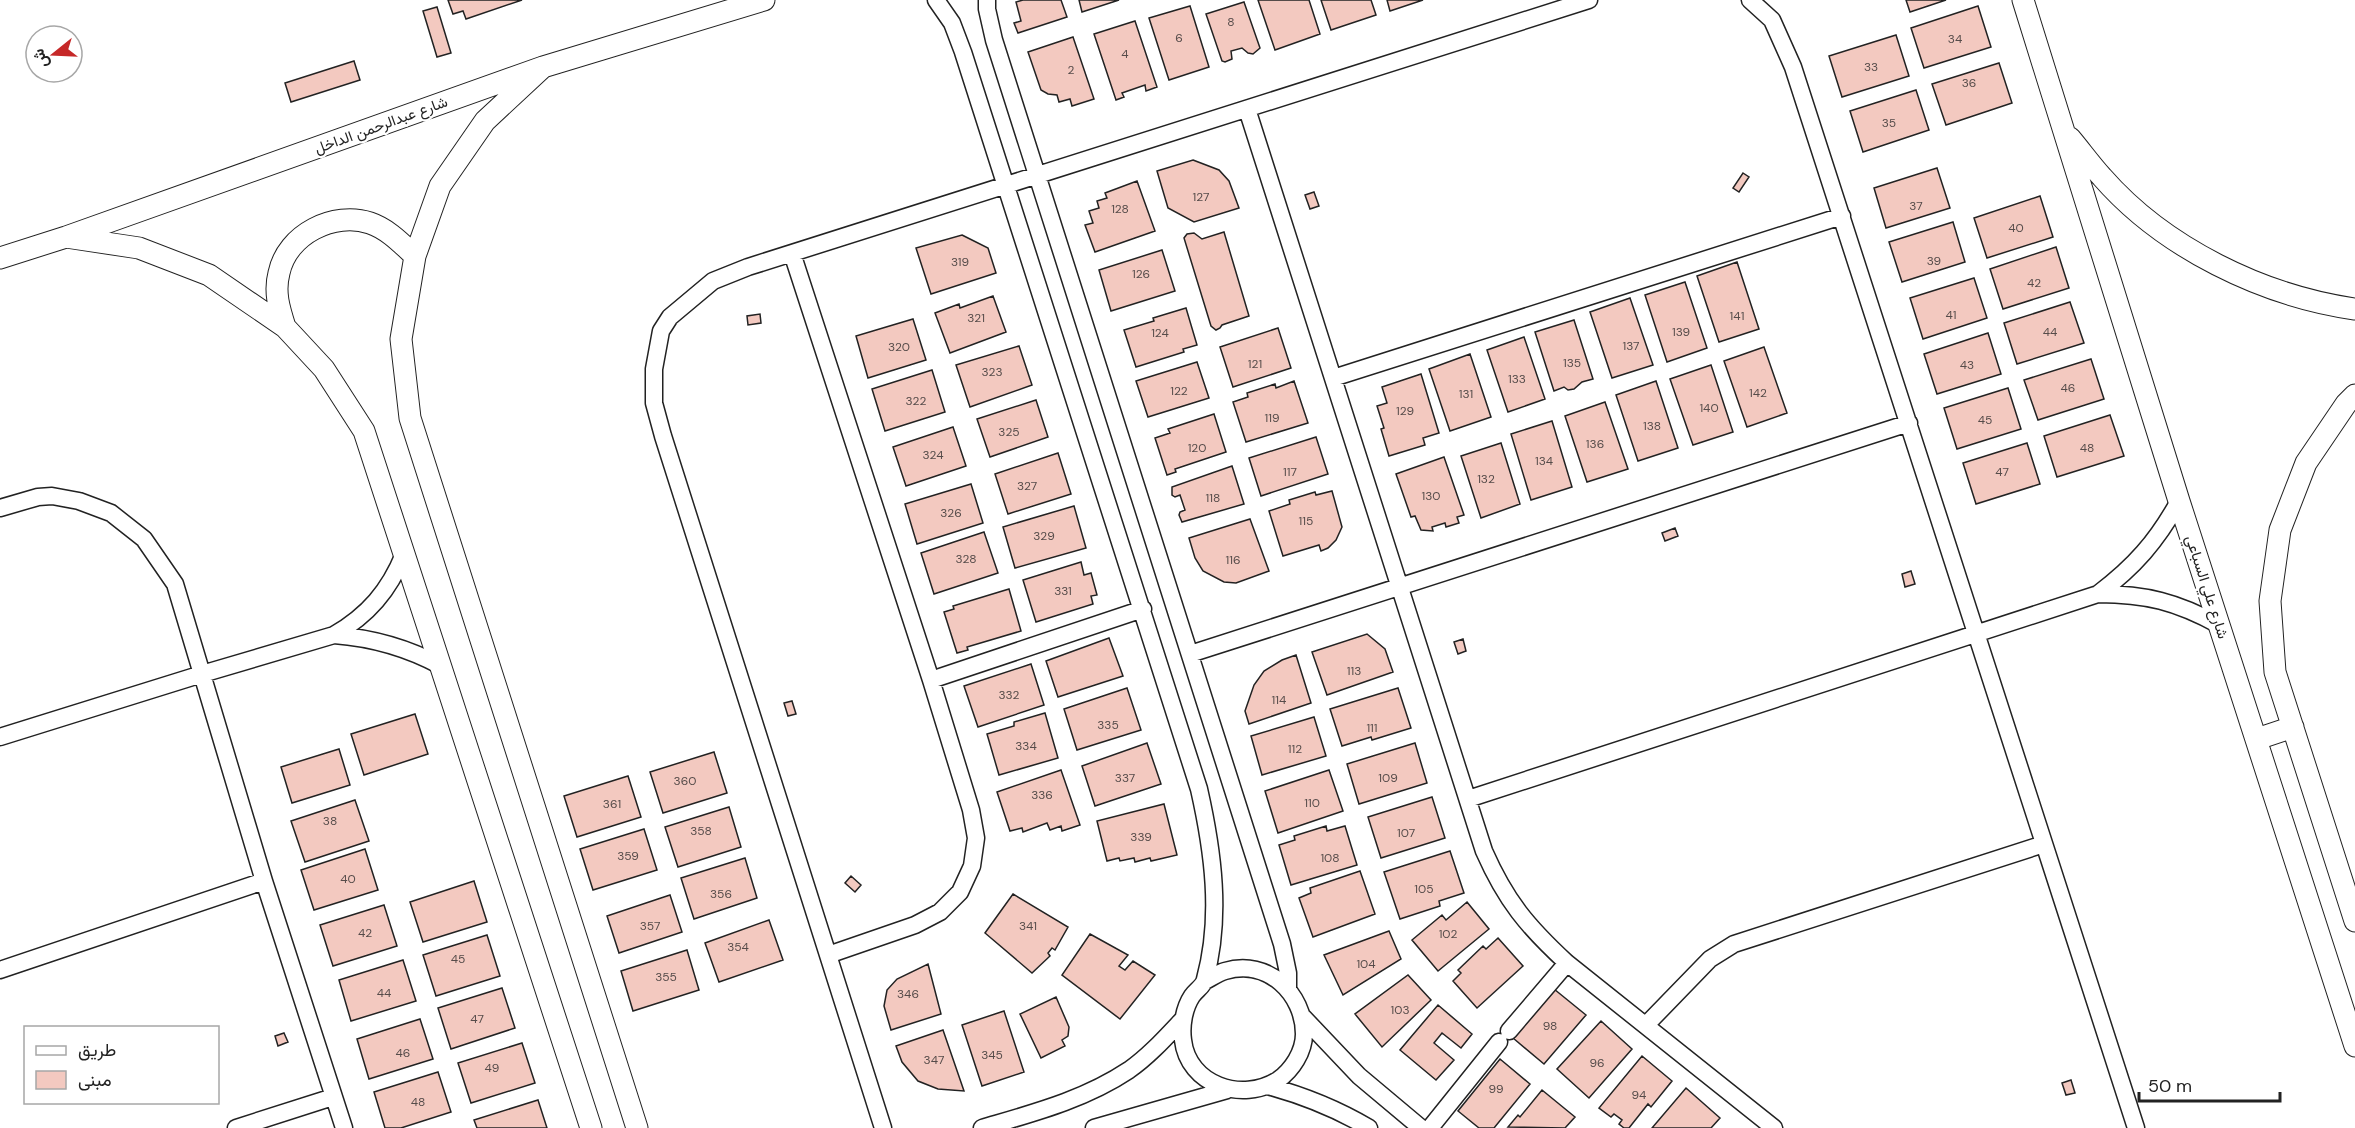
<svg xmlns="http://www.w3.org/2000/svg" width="2355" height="1128" font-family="'DM Sans',Vazirmatn,sans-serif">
<rect width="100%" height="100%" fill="#fff"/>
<path fill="#f3c9c0" stroke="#222" stroke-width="1.5" d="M 448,0 L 522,0 L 466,19 L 463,11 L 453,14 Z
M 1023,0 L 1061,0 L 1067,17 L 1018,33 L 1014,23 L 1021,21 L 1016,2 Z
M 1079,0 L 1119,0 L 1082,12 Z
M 1258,0 L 1309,0 L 1320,34 L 1275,50 Z
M 1321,0 L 1371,0 L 1376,15 L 1331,30 Z
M 1387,0 L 1423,0 L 1390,11 Z
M 1906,0 L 1946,0 L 1910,12 Z
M 1244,2 L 1260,48 L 1253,54 L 1248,53 L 1242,48 L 1231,51 L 1232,59 L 1225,62 L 1222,61 L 1206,14 Z
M 1190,6 L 1209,67 L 1169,80 L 1149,18 Z
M 1978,6 L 1991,47 L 1924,68 L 1911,28 Z
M 437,7 L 451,53 L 437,57 L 423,11 Z
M 1135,21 L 1157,87 L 1146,91 L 1145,85 L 1122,93 L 1124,97 L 1116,100 L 1094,34 Z
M 1896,35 L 1909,76 L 1842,97 L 1829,56 Z
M 1073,37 L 1094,99 L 1072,106 L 1070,99 L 1059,102 L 1057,95 L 1048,94 L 1041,90 L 1028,52 Z
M 354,61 L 360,80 L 291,102 L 285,83 Z
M 1999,63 L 2012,103 L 1946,125 L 1932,84 Z
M 1916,90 L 1929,130 L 1863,152 L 1850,111 Z
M 1193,160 L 1219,170 L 1229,181 L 1239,208 L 1194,222 L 1168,208 L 1157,171 Z
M 1937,168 L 1950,208 L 1886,228 L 1874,188 Z
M 1743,173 L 1749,177 L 1739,192 L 1733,188 Z
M 1137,181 L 1155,231 L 1095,252 L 1085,225 L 1093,223 L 1089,211 L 1099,208 L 1097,201 L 1107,198 L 1105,193 Z
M 1314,192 L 1319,206 L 1310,209 L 1305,195 Z
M 2040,196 L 2053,237 L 1987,258 L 1974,218 Z
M 1953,222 L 1965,262 L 1902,282 L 1889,242 Z
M 1224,232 L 1249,316 L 1222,325 L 1220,328 L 1216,330 L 1211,326 L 1184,238 L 1187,234 L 1194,233 L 1202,239 Z
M 962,235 L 988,248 L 996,273 L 931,294 L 916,248 Z
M 2056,247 L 2069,288 L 2003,309 L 1990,269 Z
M 1162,250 L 1175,291 L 1111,311 L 1099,270 Z
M 1737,262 L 1759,329 L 1719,342 L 1697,276 Z
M 1974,278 L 1987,318 L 1923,339 L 1910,298 Z
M 1685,282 L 1707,348 L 1667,362 L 1645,295 Z
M 993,296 L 1006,332 L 950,353 L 935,313 L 959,304 L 960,308 Z
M 1630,298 L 1653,365 L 1612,378 L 1590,312 Z
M 2070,302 L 2084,343 L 2017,364 L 2004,323 Z
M 1186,308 L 1197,345 L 1183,349 L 1184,352 L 1136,367 L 1124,330 L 1154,321 L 1153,318 Z
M 760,314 L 761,323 L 748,325 L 747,316 Z
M 913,319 L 926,360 L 868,378 L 856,336 Z
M 1574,320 L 1593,379 L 1582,382 L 1574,389 L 1568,390 L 1564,387 L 1554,391 L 1535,332 Z
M 1278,328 L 1291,368 L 1233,387 L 1220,347 Z
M 1988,333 L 2001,374 L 1937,394 L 1924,354 Z
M 1524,337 L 1545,399 L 1508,412 L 1487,350 Z
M 1019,346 L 1032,385 L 970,407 L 956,365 Z
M 1764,347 L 1787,413 L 1747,427 L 1724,361 Z
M 1470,354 L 1491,417 L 1450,431 L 1429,369 Z
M 2091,359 L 2104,399 L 2038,420 L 2024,380 Z
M 1197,362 L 1209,398 L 1148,417 L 1136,381 Z
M 1711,365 L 1733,432 L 1693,445 L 1670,379 Z
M 932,370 L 945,412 L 885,431 L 872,389 Z
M 1421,374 L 1439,433 L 1423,438 L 1425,445 L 1389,456 L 1381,429 L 1384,428 L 1377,406 L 1387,403 L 1382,387 Z
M 1294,381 L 1308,423 L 1246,442 L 1233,402 L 1248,397 L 1247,393 L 1275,384 L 1276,388 Z
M 1656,381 L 1678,448 L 1638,461 L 1616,395 Z
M 2008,388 L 2021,429 L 1957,449 L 1944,408 Z
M 1036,400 L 1048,437 L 990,457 L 977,419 Z
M 1605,402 L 1628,469 L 1587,482 L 1565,416 Z
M 1214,414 L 1226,452 L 1175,469 L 1176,472 L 1167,475 L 1155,438 L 1170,433 L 1168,429 Z
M 2110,415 L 2124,456 L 2057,477 L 2044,436 Z
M 1552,421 L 1572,487 L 1531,500 L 1511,434 Z
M 953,427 L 966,466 L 906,486 L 893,447 Z
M 1316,437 L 1328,474 L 1261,496 L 1249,458 Z
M 1501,443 L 1520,504 L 1481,518 L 1461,456 Z
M 2027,443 L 2040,484 L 1976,504 L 1963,463 Z
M 1058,453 L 1071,494 L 1008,514 L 995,474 Z
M 1444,457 L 1464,515 L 1457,517 L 1459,523 L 1446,527 L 1445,523 L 1432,527 L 1433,531 L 1421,530 L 1415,516 L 1411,517 L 1396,474 Z
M 1232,466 L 1244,504 L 1182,522 L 1179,515 L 1180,512 L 1185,510 L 1180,495 L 1175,497 L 1172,495 L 1172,487 Z
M 971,484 L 983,523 L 917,544 L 905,504 Z
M 1332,491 L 1342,527 L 1336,540 L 1328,548 L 1321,551 L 1319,545 L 1283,556 L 1269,511 L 1290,504 L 1289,500 L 1315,492 L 1316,495 Z
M 1074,506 L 1086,548 L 1015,568 L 1003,527 Z
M 1250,519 L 1269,571 L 1236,583 L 1224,582 L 1203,571 L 1195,558 L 1189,538 Z
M 1675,528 L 1678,536 L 1665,541 L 1662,533 Z
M 984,532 L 998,573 L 934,594 L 921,553 Z
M 1081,562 L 1084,575 L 1091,573 L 1097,595 L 1091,596 L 1093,604 L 1036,622 L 1023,580 Z
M 1911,571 L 1915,584 L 1905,587 L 1902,574 Z
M 1009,589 L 1021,631 L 967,647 L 968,650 L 957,653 L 944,612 L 954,609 L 953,606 Z
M 1367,634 L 1385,649 L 1393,672 L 1327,695 L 1312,652 Z
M 1109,638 L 1123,676 L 1058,697 L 1046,661 Z
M 1463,639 L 1466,651 L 1458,654 L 1454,642 Z
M 1296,655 L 1311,703 L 1249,724 L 1245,711 L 1254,685 L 1264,671 L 1282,660 Z
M 1031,664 L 1044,705 L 978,727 L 964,686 Z
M 1127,688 L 1141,730 L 1077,750 L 1064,709 Z
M 1398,688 L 1411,728 L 1372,740 L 1371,737 L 1342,746 L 1330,709 Z
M 792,701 L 796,714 L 788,716 L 784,703 Z
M 1045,713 L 1058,758 L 999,775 L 987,734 L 1014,726 L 1014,722 Z
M 415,714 L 428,754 L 364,775 L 351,734 Z
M 1314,717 L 1326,756 L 1262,775 L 1251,736 Z
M 1147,743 L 1161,784 L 1095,806 L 1082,766 Z
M 1415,743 L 1427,783 L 1359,804 L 1347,764 Z
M 339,749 L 350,785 L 292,803 L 281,767 Z
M 714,752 L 727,793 L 663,813 L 650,772 Z
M 1061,770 L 1080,825 L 1062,831 L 1061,826 L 1050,830 L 1047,823 L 1023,832 L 1022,828 L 1010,831 L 997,792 Z
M 1329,770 L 1343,811 L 1278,833 L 1265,791 Z
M 628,776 L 641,817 L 577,837 L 564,796 Z
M 1432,797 L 1445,838 L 1381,858 L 1368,817 Z
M 355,800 L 369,841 L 305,862 L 291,821 Z
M 1164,804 L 1177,855 L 1151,861 L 1150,858 L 1135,862 L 1134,858 L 1120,861 L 1119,858 L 1107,861 L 1097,821 Z
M 729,807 L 741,847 L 678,867 L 665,827 Z
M 1326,826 L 1327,831 L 1345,826 L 1357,865 L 1291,885 L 1279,845 L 1295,840 L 1294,836 Z
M 644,829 L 657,870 L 593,890 L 580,849 Z
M 365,849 L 378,890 L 314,910 L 301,870 Z
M 1450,851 L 1464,893 L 1439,901 L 1440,906 L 1400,919 L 1384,872 Z
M 745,858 L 757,898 L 694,919 L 681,878 Z
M 1360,871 L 1375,914 L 1313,937 L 1299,898 L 1311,893 L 1310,888 Z
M 851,876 L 861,885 L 855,892 L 845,883 Z
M 474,881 L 487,922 L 423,942 L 410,902 Z
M 1013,894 L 1068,927 L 1055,950 L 1052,948 L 1048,953 L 1050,956 L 1032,973 L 985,933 Z
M 670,895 L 682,932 L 619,953 L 607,916 Z
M 1467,902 L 1489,929 L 1438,971 L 1412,940 L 1442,915 L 1446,920 Z
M 384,905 L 397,946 L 333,966 L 320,925 Z
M 769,920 L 783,960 L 719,982 L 705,943 Z
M 1389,931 L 1401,959 L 1343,995 L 1324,955 Z
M 1090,934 L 1128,955 L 1119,966 L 1125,970 L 1133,961 L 1155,975 L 1120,1019 L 1062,975 Z
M 487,935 L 500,976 L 436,996 L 423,955 Z
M 1498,938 L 1523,966 L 1477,1008 L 1453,981 L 1461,973 L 1458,970 L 1483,946 L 1486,949 Z
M 687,950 L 699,990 L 633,1011 L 621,971 Z
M 403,960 L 416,1001 L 351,1021 L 339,980 Z
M 928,964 L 941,1014 L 891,1030 L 884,1006 L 887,990 L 897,979 Z
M 1408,975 L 1431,1000 L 1382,1047 L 1355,1014 Z
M 502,988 L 515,1028 L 451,1049 L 438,1008 Z
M 1554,989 L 1586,1015 L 1544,1064 L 1513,1038 Z
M 1056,997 L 1069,1027 L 1068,1036 L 1062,1040 L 1065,1046 L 1041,1058 L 1020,1014 Z
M 1438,1005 L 1472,1034 L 1461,1048 L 1442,1033 L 1434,1043 L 1454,1060 L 1436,1080 L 1400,1050 Z
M 1004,1011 L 1024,1072 L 982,1086 L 962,1025 Z
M 420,1019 L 433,1059 L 369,1079 L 357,1039 Z
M 1601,1021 L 1632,1049 L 1589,1098 L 1557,1069 Z
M 943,1030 L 964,1091 L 938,1089 L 918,1081 L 902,1062 L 896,1046 Z
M 284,1033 L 288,1042 L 278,1046 L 275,1036 Z
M 522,1043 L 535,1083 L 471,1103 L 458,1063 Z
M 1642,1056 L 1672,1081 L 1651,1107 L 1648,1104 L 1629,1128 L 1624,1128 L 1619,1124 L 1622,1120 L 1614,1114 L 1611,1117 L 1599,1108 Z
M 1500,1059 L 1530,1084 L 1494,1128 L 1479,1128 L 1458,1111 Z
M 438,1072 L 451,1112 L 401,1128 L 385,1128 L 374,1092 Z
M 2071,1080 L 2075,1093 L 2066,1095 L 2062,1083 Z
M 1686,1088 L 1720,1118 L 1711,1128 L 1652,1128 Z
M 1542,1090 L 1575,1117 L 1565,1128 L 1508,1127 L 1518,1115 L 1520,1117 Z
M 538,1100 L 547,1128 L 477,1128 L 474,1120 Z"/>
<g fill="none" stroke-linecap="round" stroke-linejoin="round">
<defs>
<path id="minor" d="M 936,0 L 952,23 L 963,52 L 1199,789 C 1213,851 1222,917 1205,979 C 1204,986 1196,990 1192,996 C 1184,1008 1181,1026 1183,1040 C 1188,1085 1242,1103 1278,1080 C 1292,1070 1304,1052 1304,1034 C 1304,994 1268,958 1225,971 C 1218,973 1211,978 1205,981
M 987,0 L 987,9 L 994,40 L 1282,944 L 1288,973 L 1288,988
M 1750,0 L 1772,20 L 1793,67 L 2136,1128
M 1247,109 L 1484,851 C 1506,901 1527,926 1567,963 L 1774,1128
M 792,253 L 931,680 L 971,810 L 976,838 L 972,866 L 960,892 L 940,912 L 915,925 L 828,955
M 1333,378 L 1842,216
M 0,508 L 38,497 L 52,496 L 79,501 L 111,513 L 144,539 L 175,584 L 264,881 L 344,1128
M 2098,594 C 2134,567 2157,541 2179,501
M 334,635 C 373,638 406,647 441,666
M 1190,654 L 1909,423
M 931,680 L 1143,609
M 0,737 L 202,674 L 334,635 C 368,615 389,591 404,554
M 1468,799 L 2098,594 C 2146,594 2177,602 2219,625
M 0,970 L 264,881
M 1303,1017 L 1359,1076 L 1421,1128
M 1646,1025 L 1710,959 L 1734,944 L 2044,844
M 1509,1031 L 1567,963
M 1268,1086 C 1305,1096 1337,1109 1369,1128
M 236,1128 L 333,1097
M 883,1128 L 663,436 L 654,403 L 654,369 L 661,331 L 670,317 L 713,281 L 748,267 L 1589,0
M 982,1128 C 1033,1113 1084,1100 1129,1070 C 1149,1056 1166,1037 1183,1019
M 1094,1128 L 1227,1090
M 1430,1128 L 1499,1042"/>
<path id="tertiary" d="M 2023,0 L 2179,501 L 2355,1046
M 543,67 L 485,121 L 440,186 L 415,256 L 401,339 L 410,418 L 637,1128
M 2070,138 C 2081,151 2091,165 2102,177 C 2164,248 2263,296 2355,309
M 66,237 L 139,248 L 209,275 L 285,327 L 324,369 L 364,431 L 591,1128
M 0,258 L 66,237 L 543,67 L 764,0
M 285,327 C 279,308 274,292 279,273 C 287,234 334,211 370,223 C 388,229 402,244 415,256
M 2355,395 L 2346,404 L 2306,463 L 2280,530 L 2270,601 L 2275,672 L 2355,921
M 2257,739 L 2293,727"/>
</defs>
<use href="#minor" stroke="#222" stroke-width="19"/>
<use href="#tertiary" stroke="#222" stroke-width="23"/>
<use href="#minor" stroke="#fff" stroke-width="16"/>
<use href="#tertiary" stroke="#fff" stroke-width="21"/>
</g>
<g text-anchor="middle" stroke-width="4.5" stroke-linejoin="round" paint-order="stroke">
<g font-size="12" fill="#564c4a">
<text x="1231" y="26">8</text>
<text x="1179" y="42">6</text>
<text x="1955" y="43">34</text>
<text x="1125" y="58">4</text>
<text x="1871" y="71">33</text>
<text x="1071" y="74">2</text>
<text x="1969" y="87">36</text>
<text x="1889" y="127">35</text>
<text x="1201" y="201">127</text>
<text x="1916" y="210">37</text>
<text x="1120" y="213">128</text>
<text x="2016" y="232">40</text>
<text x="1934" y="265">39</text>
<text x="960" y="266">319</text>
<text x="1141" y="278">126</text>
<text x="2034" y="287">42</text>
<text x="1951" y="319">41</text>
<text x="1737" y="320">141</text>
<text x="976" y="322">321</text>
<text x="1681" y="336">139</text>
<text x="2050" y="336">44</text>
<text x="1160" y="337">124</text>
<text x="1631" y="350">137</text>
<text x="899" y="351">320</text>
<text x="1572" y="367">135</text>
<text x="1255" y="368">121</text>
<text x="1967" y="369">43</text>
<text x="992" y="376">323</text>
<text x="1517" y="383">133</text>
<text x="2068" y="392">46</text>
<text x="1179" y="395">122</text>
<text x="1758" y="397">142</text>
<text x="1466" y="398">131</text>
<text x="916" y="405">322</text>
<text x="1709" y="412">140</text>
<text x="1405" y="415">129</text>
<text x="1272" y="422">119</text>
<text x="1985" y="424">45</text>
<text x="1652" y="430">138</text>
<text x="1009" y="436">325</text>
<text x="1595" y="448">136</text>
<text x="1197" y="452">120</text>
<text x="2087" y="452">48</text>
<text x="933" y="459">324</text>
<text x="1544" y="465">134</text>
<text x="1290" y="476">117</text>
<text x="2002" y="476">47</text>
<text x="1486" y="483">132</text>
<text x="1027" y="490">327</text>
<text x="1431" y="500">130</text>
<text x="1213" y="502">118</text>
<text x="951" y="517">326</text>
<text x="1306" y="525">115</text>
<text x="1044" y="540">329</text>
<text x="966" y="563">328</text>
<text x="1233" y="564">116</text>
<text x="1063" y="595">331</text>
<text x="1354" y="675">113</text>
<text x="1009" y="699">332</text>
<text x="1279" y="704">114</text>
<text x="1108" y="729">335</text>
<text x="1372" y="732">111</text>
<text x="1026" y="750">334</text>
<text x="1295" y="753">112</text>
<text x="1125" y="782">337</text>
<text x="1388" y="782">109</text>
<text x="685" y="785">360</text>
<text x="1042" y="799">336</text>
<text x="1312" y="807">110</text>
<text x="612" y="808">361</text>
<text x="330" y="825">38</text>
<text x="701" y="835">358</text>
<text x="1406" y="837">107</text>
<text x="1141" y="841">339</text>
<text x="628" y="860">359</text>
<text x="1330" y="862">108</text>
<text x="348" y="883">40</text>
<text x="1424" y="893">105</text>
<text x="721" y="898">356</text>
<text x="650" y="930">357</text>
<text x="1028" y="930">341</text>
<text x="365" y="937">42</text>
<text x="1448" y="938">102</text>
<text x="738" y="951">354</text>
<text x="458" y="963">45</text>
<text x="1366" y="968">104</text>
<text x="666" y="981">355</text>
<text x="384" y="997">44</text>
<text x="908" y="998">346</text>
<text x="1400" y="1014">103</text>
<text x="477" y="1023">47</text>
<text x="1550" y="1030">98</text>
<text x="403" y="1057">46</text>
<text x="992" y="1059">345</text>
<text x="934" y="1064">347</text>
<text x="1597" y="1067">96</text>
<text x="492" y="1072">49</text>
<text x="1496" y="1093">99</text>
<text x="1639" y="1099">94</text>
<text x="418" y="1106">48</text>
</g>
<g font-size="15" fill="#222" stroke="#fff">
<text transform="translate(381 125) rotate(-20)" y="5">شارع عبدالرحمن الداخل</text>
<text transform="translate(2207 587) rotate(72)" y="5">شارع علي السباعي</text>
</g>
</g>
<rect x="24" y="1026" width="195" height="78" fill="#ffffff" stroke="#a7a7a7" stroke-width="1.5"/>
<rect x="36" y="1046" width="30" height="9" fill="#ffffff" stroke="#a7a7a7" stroke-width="1.5"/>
<text x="78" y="1056" font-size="18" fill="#222222">طريق</text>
<rect x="36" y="1071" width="30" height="18" fill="#f3c9c0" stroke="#a7a7a7" stroke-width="1.5"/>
<text x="78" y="1086" font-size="18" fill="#222222">مبنى</text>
<g transform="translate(54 54) rotate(252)"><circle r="28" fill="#ffffff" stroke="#a7a7a7" stroke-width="1.5"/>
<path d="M0-4.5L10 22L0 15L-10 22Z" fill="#c62828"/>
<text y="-9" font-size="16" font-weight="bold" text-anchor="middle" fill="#222222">ش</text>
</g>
<path d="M2139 1092v9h141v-9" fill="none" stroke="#222222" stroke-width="3"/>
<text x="2148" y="1092" font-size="18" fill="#222222" stroke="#ffffff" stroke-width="4.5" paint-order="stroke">50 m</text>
</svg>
